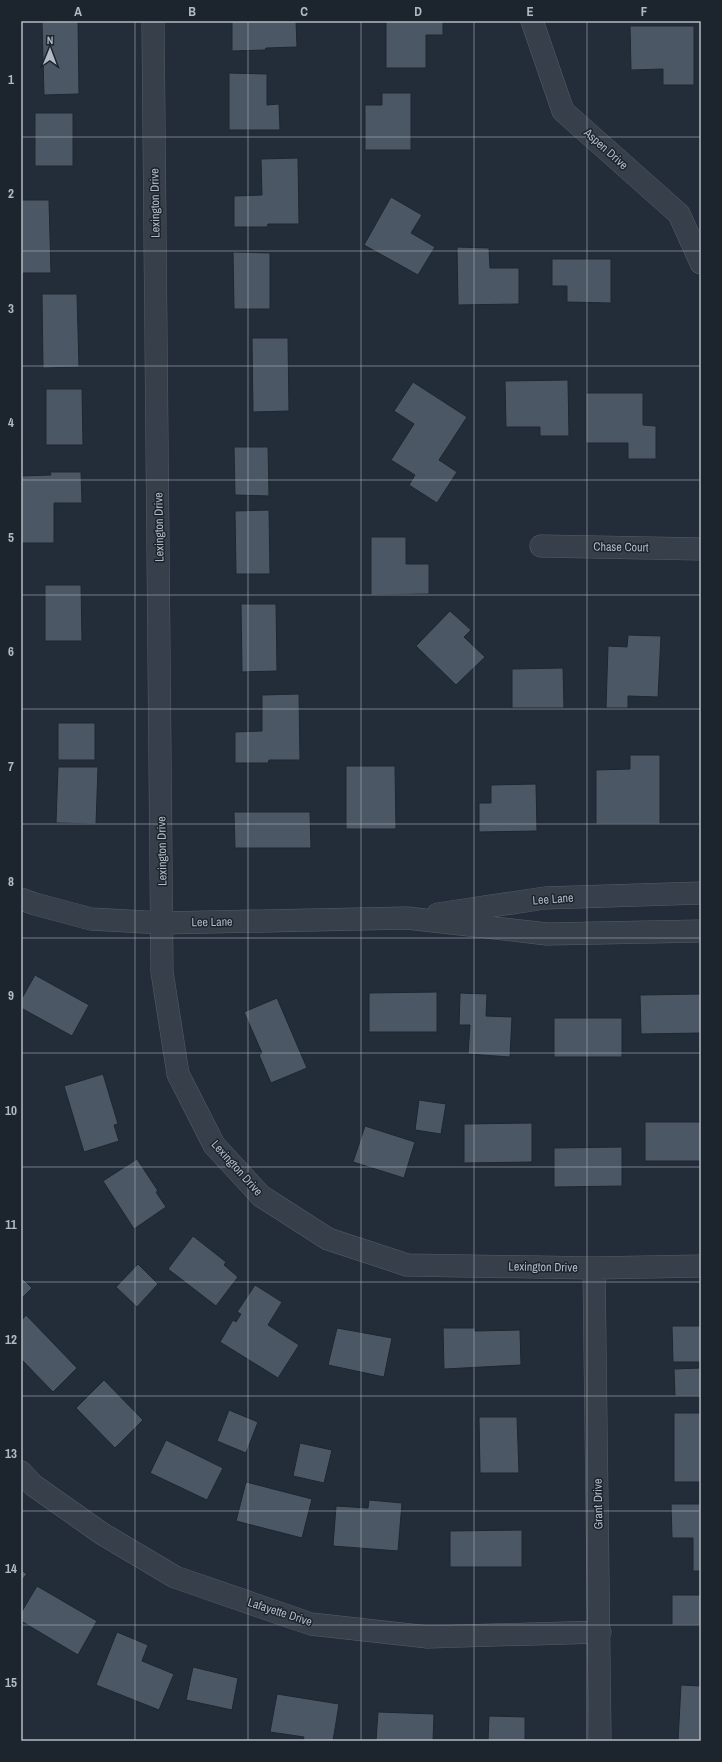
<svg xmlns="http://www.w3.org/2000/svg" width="722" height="1762" font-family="'Archivo Narrow',sans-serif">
<rect width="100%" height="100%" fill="#232d39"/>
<path fill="#4c5765" stroke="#1e2630" d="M 78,21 L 79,94 L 44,95 L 42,22 Z
M 232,21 L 296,21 L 297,47 L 266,48 L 265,50 L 232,51 Z
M 386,21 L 443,21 L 443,35 L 426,35 L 426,68 L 386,68 Z
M 630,26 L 694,26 L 694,85 L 663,85 L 663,69 L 631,70 Z
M 229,73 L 267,74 L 267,105 L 279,104 L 280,130 L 229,130 Z
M 382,93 L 411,93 L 411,150 L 365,150 L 365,105 L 382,105 Z
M 35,113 L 73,113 L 73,166 L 35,166 Z
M 298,158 L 299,224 L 268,224 L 267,227 L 234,227 L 234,196 L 262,195 L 261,159 Z
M 391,197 L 422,215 L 411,233 L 435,247 L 418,275 L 364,245 Z
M 21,200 L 49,200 L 51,273 L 21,273 Z
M 457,247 L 489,248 L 490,268 L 519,268 L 519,304 L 458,305 Z
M 233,252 L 270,253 L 270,309 L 234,309 Z
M 552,259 L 611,259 L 611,303 L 567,302 L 567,286 L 552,286 Z
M 42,294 L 77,294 L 79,367 L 43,368 Z
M 252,338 L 288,338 L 289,411 L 253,412 Z
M 568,380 L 569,436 L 540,436 L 540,427 L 506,427 L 505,381 Z
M 413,382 L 467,417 L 439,460 L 457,472 L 437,503 L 409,485 L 415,475 L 391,460 L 414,424 L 394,411 Z
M 46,389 L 82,389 L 83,445 L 46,445 Z
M 586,393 L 643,393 L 643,425 L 656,426 L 656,459 L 628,459 L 628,443 L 586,443 Z
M 21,421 L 22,421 L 23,462 L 21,462 Z
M 234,447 L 268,447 L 269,496 L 235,495 Z
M 50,472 L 81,472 L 82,503 L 54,503 L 54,543 L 21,543 L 21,476 L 51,475 Z
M 269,510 L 270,574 L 236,574 L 235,511 Z
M 371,537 L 406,537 L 406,564 L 429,564 L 429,594 L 371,595 Z
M 45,585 L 81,585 L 82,641 L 45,641 Z
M 241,604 L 276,604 L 277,671 L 242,672 Z
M 450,611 L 471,630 L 464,637 L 485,657 L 456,685 L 416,646 Z
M 628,635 L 661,636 L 658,697 L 628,696 L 628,708 L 606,708 L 608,646 L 627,647 Z
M 563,668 L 564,708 L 512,708 L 512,669 Z
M 299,694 L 300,760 L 269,760 L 268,763 L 235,763 L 235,732 L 262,731 L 262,695 Z
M 58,723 L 95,723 L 95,760 L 58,760 Z
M 630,755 L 660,755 L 660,824 L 596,824 L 596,770 L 630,769 Z
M 346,766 L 395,766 L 396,829 L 346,829 Z
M 58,767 L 98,767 L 96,824 L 56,823 Z
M 536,784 L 537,831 L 479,832 L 479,803 L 491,803 L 491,785 Z
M 234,812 L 310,812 L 311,848 L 235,848 Z
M 35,975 L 89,1005 L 72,1036 L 21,1008 L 21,1000 Z
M 437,992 L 437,1032 L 369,1032 L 369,993 Z
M 460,993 L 487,994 L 486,1016 L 512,1017 L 510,1057 L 468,1054 L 470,1025 L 459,1025 Z
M 701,994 L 701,1033 L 641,1034 L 640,995 Z
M 277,998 L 307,1068 L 271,1083 L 259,1055 L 262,1053 L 244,1012 Z
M 554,1018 L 622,1018 L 622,1057 L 554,1057 Z
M 103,1074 L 118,1124 L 114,1125 L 119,1141 L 84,1152 L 64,1086 Z
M 419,1100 L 446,1104 L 441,1134 L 415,1130 Z
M 645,1122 L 701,1122 L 701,1161 L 645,1161 Z
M 532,1123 L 532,1162 L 464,1163 L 464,1124 Z
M 365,1126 L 415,1142 L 404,1178 L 353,1162 Z
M 622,1147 L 622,1186 L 554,1187 L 554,1148 Z
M 137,1159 L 158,1191 L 156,1192 L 166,1207 L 134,1229 L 103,1181 Z
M 193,1236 L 226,1262 L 224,1265 L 238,1277 L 216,1306 L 168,1269 Z
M 138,1264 L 158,1284 L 137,1307 L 116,1287 Z
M 21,1277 L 32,1288 L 21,1299 Z
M 255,1285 L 282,1302 L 268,1325 L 299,1345 L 278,1378 L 220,1342 L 233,1320 L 236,1322 L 241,1314 L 237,1312 Z
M 26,1315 L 77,1368 L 53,1392 L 21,1359 L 21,1321 Z
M 672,1326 L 701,1326 L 701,1362 L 673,1362 Z
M 337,1328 L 392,1338 L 384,1377 L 328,1365 Z
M 443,1328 L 475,1328 L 475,1331 L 520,1330 L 521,1365 L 444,1369 Z
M 701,1368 L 701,1396 L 675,1396 L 674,1369 Z
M 104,1380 L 143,1420 L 115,1448 L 76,1408 Z
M 229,1410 L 258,1422 L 246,1453 L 217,1441 Z
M 674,1413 L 701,1413 L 701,1482 L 674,1482 Z
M 479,1417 L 517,1417 L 519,1473 L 480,1473 Z
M 166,1440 L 223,1468 L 207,1500 L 150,1473 Z
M 300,1443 L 332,1450 L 324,1483 L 293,1476 Z
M 246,1482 L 312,1499 L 302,1538 L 236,1521 Z
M 369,1500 L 402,1503 L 398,1551 L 333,1546 L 336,1506 L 368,1508 Z
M 671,1504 L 701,1504 L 701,1571 L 693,1571 L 693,1538 L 672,1538 Z
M 522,1530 L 522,1567 L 450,1567 L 450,1531 Z
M 21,1570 L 27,1574 L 21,1581 Z
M 37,1586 L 97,1621 L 78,1655 L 21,1621 L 21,1613 Z
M 672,1595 L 701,1595 L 701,1656 L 700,1625 L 672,1625 Z
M 117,1632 L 148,1645 L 142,1661 L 174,1674 L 159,1710 L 96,1685 Z
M 193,1667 L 238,1678 L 232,1710 L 186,1700 Z
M 681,1685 L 701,1686 L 701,1741 L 678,1741 Z
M 277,1694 L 339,1704 L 333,1741 L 303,1741 L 304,1737 L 270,1732 Z
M 378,1712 L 434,1714 L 433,1741 L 376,1741 Z
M 489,1716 L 525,1717 L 525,1741 L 488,1741 Z"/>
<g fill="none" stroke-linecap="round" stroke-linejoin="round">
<defs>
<path id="minor" d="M 153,21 L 162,972 L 178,1074 L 214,1145 L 261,1196 L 328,1239 L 407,1265 L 594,1268 L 701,1266
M 532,21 L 563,111 L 679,214 L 701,263
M 541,546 L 701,549
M 21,899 L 35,904 L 91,919 L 163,923 L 407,918 L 547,934 L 701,931
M 438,914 L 545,898 L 701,893
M 594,1268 L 600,1741
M 21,1472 L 33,1485 L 101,1533 L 175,1577 L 311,1624 L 428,1637 L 600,1632"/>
</defs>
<use href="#minor" stroke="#555d67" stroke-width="23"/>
<use href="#minor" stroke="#373f4a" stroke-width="22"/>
</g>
<path fill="none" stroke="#b2bac5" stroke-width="1" stroke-opacity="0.55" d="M 135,21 L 135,1741M 248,21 L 248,1741M 361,21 L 361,1741M 474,21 L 474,1741M 587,21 L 587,1741M 21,137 L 701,137M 21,251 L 701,251M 21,366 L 701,366M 21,480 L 701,480M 21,595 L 701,595M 21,709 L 701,709M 21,824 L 701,824M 21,938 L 701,938M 21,1053 L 701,1053M 21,1167 L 701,1167M 21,1282 L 701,1282M 21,1396 L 701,1396M 21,1511 L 701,1511M 21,1625 L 701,1625"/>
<g text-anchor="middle" stroke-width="3" stroke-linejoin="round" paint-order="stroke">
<g font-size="12" fill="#b2bac5" stroke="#1c242e">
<text transform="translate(606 149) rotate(42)" y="4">Aspen Drive</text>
<text transform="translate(155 203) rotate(-91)" y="4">Lexington Drive</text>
<text transform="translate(159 527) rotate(-91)" y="4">Lexington Drive</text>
<text transform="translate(621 547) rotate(1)" y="4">Chase Court</text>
<text transform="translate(162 851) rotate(-91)" y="4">Lexington Drive</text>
<text transform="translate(553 899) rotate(-4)" y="4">Lee Lane</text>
<text transform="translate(212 922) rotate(-1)" y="4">Lee Lane</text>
<text transform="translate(237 1168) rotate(48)" y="4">Lexington Drive</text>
<text transform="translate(543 1267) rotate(1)" y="4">Lexington Drive</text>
<text transform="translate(598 1504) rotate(-91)" y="4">Grant Drive</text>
<text transform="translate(280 1612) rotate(18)" y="4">Lafayette Drive</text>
</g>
</g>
<rect width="722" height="1762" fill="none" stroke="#1c242e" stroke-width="44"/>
<g transform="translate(50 50) rotate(1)" stroke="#1c242e" stroke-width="3" paint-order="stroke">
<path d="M0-3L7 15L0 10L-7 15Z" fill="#b2bac5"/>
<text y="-6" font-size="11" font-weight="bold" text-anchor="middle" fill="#b2bac5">N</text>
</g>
<rect x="22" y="22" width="678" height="1718" fill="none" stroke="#b2bac5" stroke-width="1.5"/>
<g font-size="13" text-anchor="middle" font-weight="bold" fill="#b2bac5">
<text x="78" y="16">A</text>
<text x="192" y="16">B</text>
<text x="304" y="16">C</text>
<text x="418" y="16">D</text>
<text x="530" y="16">E</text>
<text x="644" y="16">F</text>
<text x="11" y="84">1</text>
<text x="11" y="198">2</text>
<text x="11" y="313">3</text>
<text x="11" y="427">4</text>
<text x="11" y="542">5</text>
<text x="11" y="656">6</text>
<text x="11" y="771">7</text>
<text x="11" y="886">8</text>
<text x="11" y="1000">9</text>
<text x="11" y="1115">10</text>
<text x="11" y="1229">11</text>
<text x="11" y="1344">12</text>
<text x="11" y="1458">13</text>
<text x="11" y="1573">14</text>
<text x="11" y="1687">15</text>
</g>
</svg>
